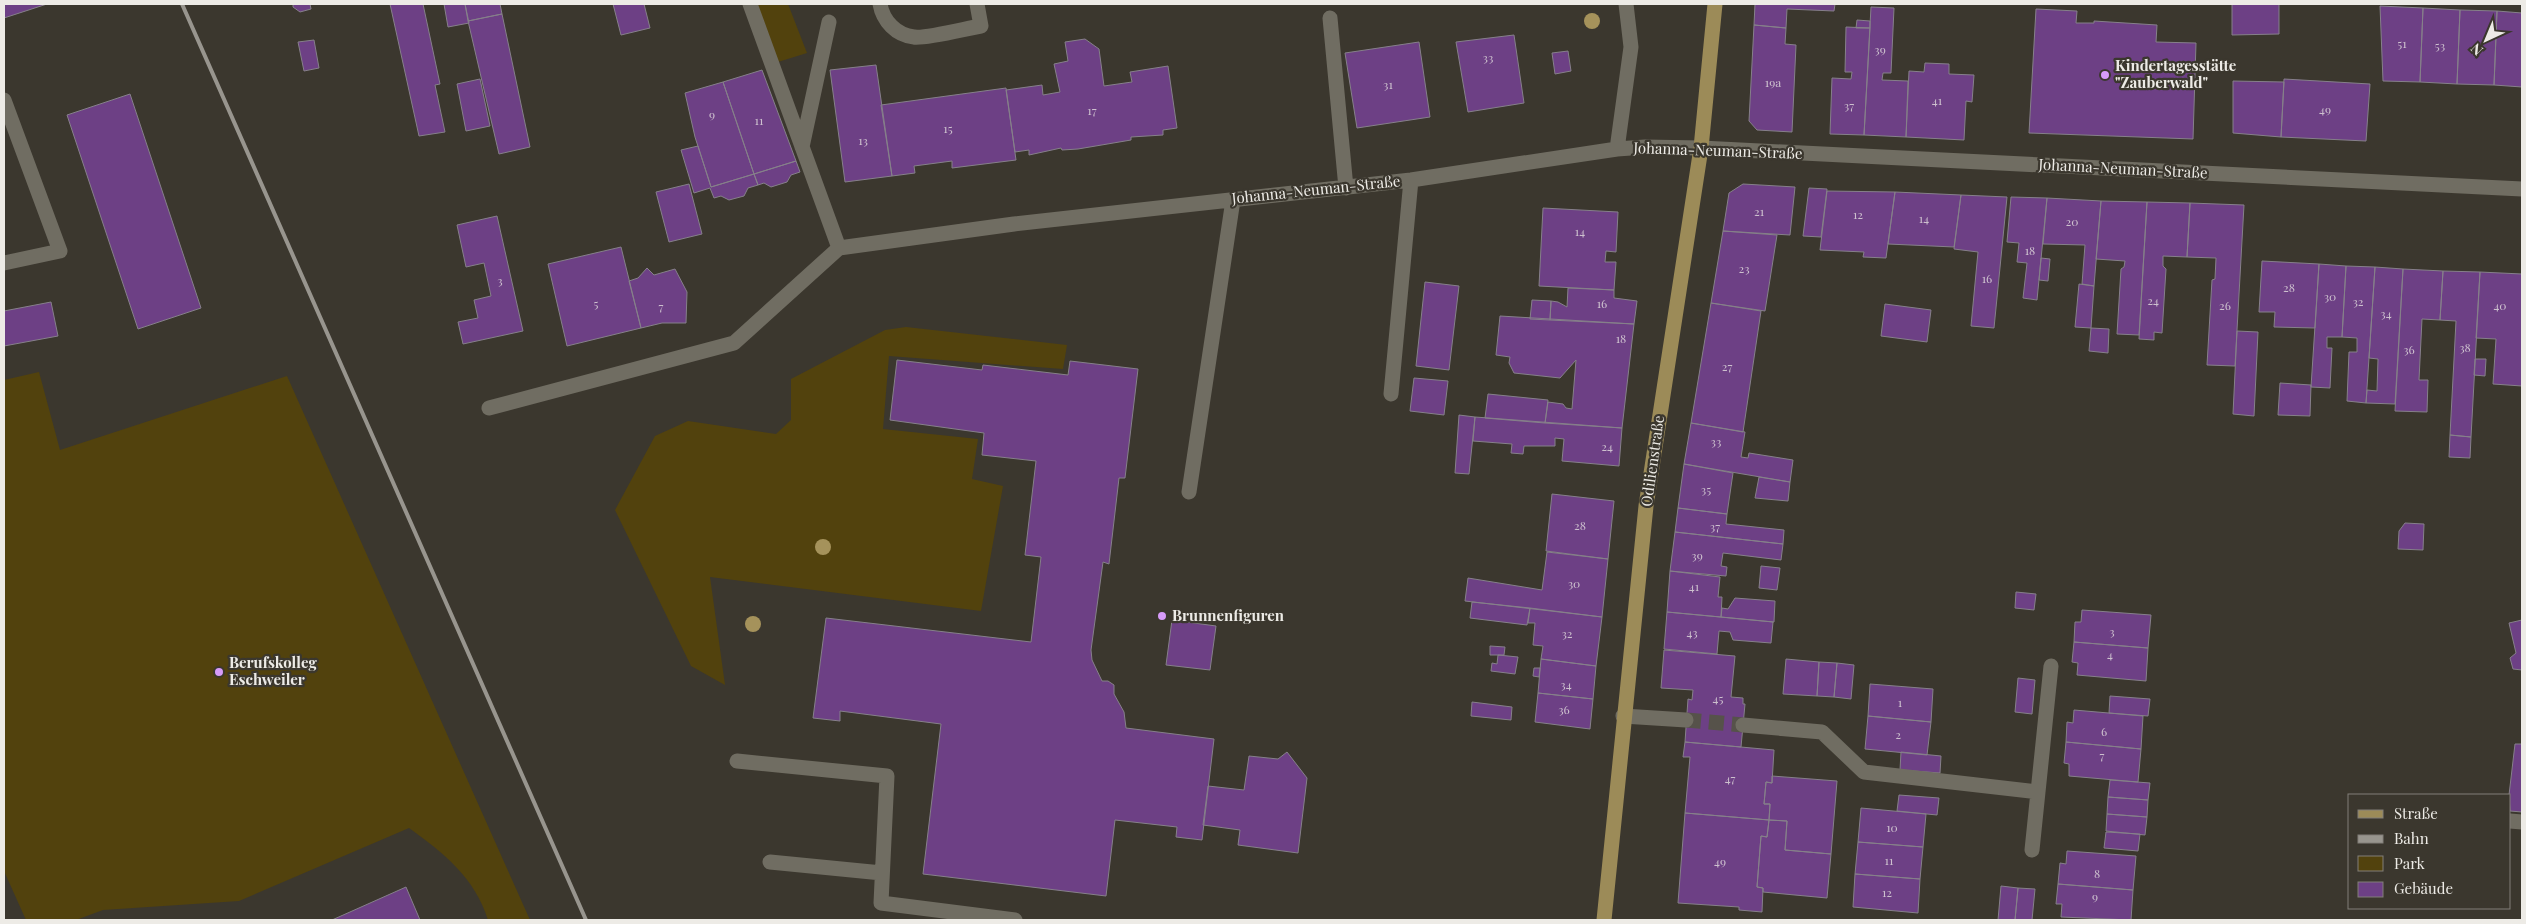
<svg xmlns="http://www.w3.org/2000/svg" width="2526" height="924" font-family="'Playfair Display',serif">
<rect width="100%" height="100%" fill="#3b372e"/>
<path fill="#52420d" d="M 757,4 L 788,4 L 807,53 L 778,62 Z
M 906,327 L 1067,345 L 1063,369 L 889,356 L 883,429 L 978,439 L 972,479 L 1003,486 L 981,611 L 710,577 L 725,685 L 691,666 L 615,510 L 655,436 L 688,421 L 776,434 L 791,420 L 791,379 L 885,330 Z
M 39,372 L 60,450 L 287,376 L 530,920 L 488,920 C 475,878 444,853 409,828 L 239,901 L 103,910 L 76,920 L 26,920 L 4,871 L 4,380 Z"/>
<path fill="#6d4085" stroke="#86808a" d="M 4,4 L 47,4 L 4,18 Z
M 293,4 L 310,4 L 311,9 L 300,12 L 293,7 Z
M 390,4 L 423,4 L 440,84 L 435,85 L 445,132 L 419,136 Z
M 444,4 L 465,4 L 469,23 L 448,27 Z
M 465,4 L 500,4 L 502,14 L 468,21 Z
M 613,4 L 644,4 L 650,28 L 621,35 Z
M 1755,4 L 1835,4 L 1834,11 L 1787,9 L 1786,28 L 1754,25 Z
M 2232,4 L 2279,4 L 2279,34 L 2232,35 Z
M 2380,6 L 2423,8 L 2420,82 L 2383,81 Z
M 1871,7 L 1894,8 L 1891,73 L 1883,73 L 1882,80 L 1908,81 L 1906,137 L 1864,135 Z
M 2423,8 L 2460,10 L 2457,84 L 2420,82 Z
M 2036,9 L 2077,11 L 2076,23 L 2094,23 L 2094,21 L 2157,25 L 2156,42 L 2196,43 L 2193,139 L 2029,133 Z
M 2460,10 L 2497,11 L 2494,85 L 2457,84 Z
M 2497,11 L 2522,13 L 2522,87 L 2494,85 Z
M 502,14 L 530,147 L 499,154 L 468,21 Z
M 1857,20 L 1870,21 L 1870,28 L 1856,28 Z
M 1754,25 L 1786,28 L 1785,44 L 1796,45 L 1792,132 L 1757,130 L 1749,121 Z
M 1846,27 L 1870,28 L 1864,135 L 1830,134 L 1832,78 L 1851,79 L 1852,72 L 1845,72 Z
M 1514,35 L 1524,103 L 1468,112 L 1456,42 Z
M 1085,39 L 1099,49 L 1104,86 L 1132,82 L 1130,72 L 1168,66 L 1177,128 L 1163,130 L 1163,135 L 1131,137 L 1131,140 L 1078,149 L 1062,150 L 1061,148 L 1029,155 L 1029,150 L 1015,152 L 1006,90 L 1042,85 L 1043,95 L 1060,92 L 1054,64 L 1068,61 L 1065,42 Z
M 314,40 L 319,68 L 304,71 L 298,42 Z
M 1419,42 L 1430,117 L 1357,128 L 1345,53 Z
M 1568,51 L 1571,71 L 1555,74 L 1552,53 Z
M 1925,63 L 1949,64 L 1949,74 L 1974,75 L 1972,102 L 1966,101 L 1964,140 L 1906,137 L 1909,71 L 1924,72 Z
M 876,65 L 892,176 L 845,182 L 830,70 Z
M 762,70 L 796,161 L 754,174 L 723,82 Z
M 480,79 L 490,126 L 466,131 L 457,84 Z
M 2284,79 L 2370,84 L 2366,141 L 2281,137 Z
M 2233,81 L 2284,82 L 2281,137 L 2233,133 Z
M 723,82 L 754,174 L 711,187 L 695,137 L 685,93 Z
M 1006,88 L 1016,160 L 952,168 L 952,161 L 914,166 L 915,173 L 892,176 L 881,105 Z
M 130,94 L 201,308 L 138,329 L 67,115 Z
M 698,146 L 711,187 L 754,174 L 758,185 L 748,188 L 744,196 L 729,200 L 721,196 L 714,198 L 710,188 L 694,193 L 681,150 Z
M 796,161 L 800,172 L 791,175 L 787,182 L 771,187 L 764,183 L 758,185 L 754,174 Z
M 689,184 L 702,234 L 669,242 L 656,192 Z
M 1743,184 L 1795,187 L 1790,235 L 1723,231 L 1729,193 Z
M 1809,188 L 1827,189 L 1821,237 L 1803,236 Z
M 1827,191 L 1895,192 L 1886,258 L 1863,257 L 1864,252 L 1820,250 Z
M 1895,192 L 1961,195 L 1954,247 L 1888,244 Z
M 1961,195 L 2007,197 L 1994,328 L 1971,326 L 1978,252 L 1954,249 Z
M 2011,197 L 2047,198 L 2037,300 L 2023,298 L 2027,263 L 2017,262 L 2019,243 L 2007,242 Z
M 2047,198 L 2101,201 L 2094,286 L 2082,284 L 2085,245 L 2043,244 Z
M 2101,201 L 2147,202 L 2139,335 L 2117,334 L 2121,269 L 2124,267 L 2125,261 L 2096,259 Z
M 2147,202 L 2190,203 L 2187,257 L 2163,256 L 2163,266 L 2166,269 L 2162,333 L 2154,332 L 2154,340 L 2139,339 Z
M 2190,203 L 2244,205 L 2235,366 L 2207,365 L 2212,280 L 2215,279 L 2216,258 L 2187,257 Z
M 1543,208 L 1618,212 L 1616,252 L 1606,251 L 1605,262 L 1616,262 L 1614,290 L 1539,286 Z
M 497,216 L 523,331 L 463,344 L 458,322 L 478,318 L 474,300 L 491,296 L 484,263 L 466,267 L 457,225 Z
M 1723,231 L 1777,235 L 1765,311 L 1711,303 Z
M 621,247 L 641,328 L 567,346 L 548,264 Z
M 2041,258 L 2050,259 L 2048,281 L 2039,280 Z
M 2262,261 L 2319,264 L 2315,328 L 2274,327 L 2275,312 L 2259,312 Z
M 2319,264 L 2346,266 L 2342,337 L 2327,337 L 2327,348 L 2332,348 L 2330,388 L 2311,387 Z
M 2346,266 L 2375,267 L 2366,403 L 2347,401 L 2349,352 L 2357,352 L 2357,338 L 2342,337 Z
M 2375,267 L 2403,269 L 2395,404 L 2366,403 L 2367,390 L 2377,391 L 2378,359 L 2369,358 Z
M 647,268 L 654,275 L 675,269 L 687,292 L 686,323 L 662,323 L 641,328 L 629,281 L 638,278 Z
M 2403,269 L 2443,271 L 2440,320 L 2422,319 L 2419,380 L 2428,380 L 2427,412 L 2395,411 Z
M 2443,271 L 2480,272 L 2471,437 L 2450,435 L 2456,321 L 2440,320 Z
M 2480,272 L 2522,274 L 2522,386 L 2493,384 L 2496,339 L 2476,338 Z
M 1425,282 L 1459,286 L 1449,370 L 1416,366 Z
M 2079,284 L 2094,286 L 2091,328 L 2075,327 Z
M 1568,288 L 1614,290 L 1614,298 L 1637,301 L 1634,324 L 1550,320 L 1551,301 L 1558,302 L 1567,307 Z
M 1532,300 L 1551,301 L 1550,320 L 1530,319 Z
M 51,302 L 58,336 L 4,346 L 4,311 Z
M 1711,303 L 1761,311 L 1743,432 L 1691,423 Z
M 1885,304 L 1931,310 L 1927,342 L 1881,336 Z
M 1500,316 L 1634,324 L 1622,428 L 1545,423 L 1548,402 L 1563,404 L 1566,408 L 1572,409 L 1576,360 L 1560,378 L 1514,373 L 1509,363 L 1510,357 L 1496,355 Z
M 2091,328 L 2109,329 L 2108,353 L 2089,351 Z
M 2237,331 L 2258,332 L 2254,416 L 2233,414 Z
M 2475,359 L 2486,359 L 2485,376 L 2474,375 Z
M 897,360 L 982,370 L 983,365 L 1068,375 L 1070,361 L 1138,369 L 1125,478 L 1119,478 L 1109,564 L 1103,562 L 1091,650 L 1092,660 L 1102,681 L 1108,681 L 1114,685 L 1114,694 L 1124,712 L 1126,728 L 1214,739 L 1202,840 L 1176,837 L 1177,827 L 1115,820 L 1106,896 L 923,874 L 941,724 L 840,711 L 840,721 L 813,718 L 826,618 L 1031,642 L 1041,557 L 1025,555 L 1036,461 L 982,455 L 984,433 L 890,420 Z
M 1414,378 L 1448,381 L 1444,415 L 1410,411 Z
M 2280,383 L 2311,385 L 2310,416 L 2278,415 Z
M 1488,394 L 1548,400 L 1545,423 L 1485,418 Z
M 1459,415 L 1475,417 L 1469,474 L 1455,473 Z
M 1475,417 L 1622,428 L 1619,466 L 1562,461 L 1564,439 L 1555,438 L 1555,446 L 1524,446 L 1523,454 L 1511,453 L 1512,444 L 1473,441 Z
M 1691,423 L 1745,432 L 1741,457 L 1748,458 L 1749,453 L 1793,460 L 1790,482 L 1684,464 Z
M 2450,435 L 2471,437 L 2470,458 L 2449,457 Z
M 1684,464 L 1733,473 L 1727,514 L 1678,508 Z
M 1759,477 L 1790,482 L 1788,501 L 1755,498 Z
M 1552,494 L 1614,501 L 1608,559 L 1546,551 Z
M 1678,508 L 1727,514 L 1726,524 L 1784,530 L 1783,544 L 1675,532 Z
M 2405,523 L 2424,524 L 2423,550 L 2398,549 L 2399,531 Z
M 1675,532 L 1783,544 L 1781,560 L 1723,553 L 1721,566 L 1727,567 L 1726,576 L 1670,571 Z
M 1547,552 L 1608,559 L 1602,617 L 1465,601 L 1468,578 L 1542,590 Z
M 1761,566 L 1780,568 L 1777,590 L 1759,588 Z
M 1670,571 L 1720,577 L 1718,597 L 1722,597 L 1721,617 L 1667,612 Z
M 2016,592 L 2036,594 L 2034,610 L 2015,608 Z
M 1735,598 L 1775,601 L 1774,622 L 1721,617 L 1722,608 L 1728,609 Z
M 1472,602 L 1530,608 L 1527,625 L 1470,618 Z
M 1530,608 L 1602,617 L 1596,666 L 1541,659 L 1543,646 L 1533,645 L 1535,623 L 1528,623 Z
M 2082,610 L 2151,615 L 2148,648 L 2074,642 L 2075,622 L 2081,622 Z
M 1667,612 L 1773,622 L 1771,643 L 1733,640 L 1730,632 L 1719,631 L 1717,654 L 1664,649 Z
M 1172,620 L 1216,626 L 1210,670 L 1166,665 Z
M 2522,620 L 2522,670 L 2513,669 L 2510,658 L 2516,653 L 2509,623 Z
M 2074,642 L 2148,648 L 2146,681 L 2077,675 L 2078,663 L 2072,662 Z
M 1490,646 L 1505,647 L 1504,655 L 1490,655 Z
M 1664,650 L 1735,656 L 1731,697 L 1743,698 L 1743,704 L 1745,704 L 1741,747 L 1685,742 L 1688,699 L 1692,700 L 1693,690 L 1661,688 Z
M 1498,655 L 1518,657 L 1515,674 L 1491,671 L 1492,663 L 1497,664 Z
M 1541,659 L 1596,666 L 1593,699 L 1538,693 Z
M 1786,659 L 1819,662 L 1817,696 L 1783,694 Z
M 1819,662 L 1837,663 L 1834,697 L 1817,696 Z
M 1837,663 L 1854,665 L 1851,699 L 1834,697 Z
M 1534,668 L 1540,668 L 1539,677 L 1533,676 Z
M 2018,678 L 2035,680 L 2032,714 L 2015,712 Z
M 1870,684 L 1933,689 L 1931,722 L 1868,716 Z
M 1538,693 L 1593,699 L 1590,729 L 1535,722 Z
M 2110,696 L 2150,699 L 2148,716 L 2109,713 Z
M 1472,702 L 1512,707 L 1511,720 L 1471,716 Z
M 2074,710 L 2143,716 L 2141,749 L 2066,742 L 2067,722 L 2073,723 Z
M 1868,716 L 1931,722 L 1927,755 L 1865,749 Z
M 1685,742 L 1774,750 L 1772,783 L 1766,782 L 1764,804 L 1770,804 L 1769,820 L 1685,813 L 1690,757 L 1683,757 Z
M 2066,742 L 2141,749 L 2138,782 L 2069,776 L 2069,764 L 2064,763 Z
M 2515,744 L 2522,744 L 2522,812 L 2510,811 L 2509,795 Z
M 1287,752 L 1307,778 L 1298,853 L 1238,845 L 1240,830 L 1203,825 L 1208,786 L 1244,790 L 1249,756 L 1278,759 Z
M 1901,752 L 1941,756 L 1940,773 L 1900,770 Z
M 1772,776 L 1837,781 L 1831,854 L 1785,850 L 1787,821 L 1769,820 L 1770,804 L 1764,804 L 1766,782 L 1772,783 Z
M 2110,780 L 2150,783 L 2148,800 L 2108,797 Z
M 1899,795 L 1939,798 L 1937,815 L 1897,811 Z
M 2108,797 L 2148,800 L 2147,817 L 2107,814 Z
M 1861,808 L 1926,814 L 1923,847 L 1858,842 Z
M 1685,813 L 1769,820 L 1767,837 L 1761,836 L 1757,887 L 1763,888 L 1762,912 L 1739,910 L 1739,907 L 1678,903 Z
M 2107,814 L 2147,817 L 2145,835 L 2106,831 Z
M 1769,820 L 1787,821 L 1785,850 L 1831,854 L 1827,898 L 1763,892 L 1763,888 L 1757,887 L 1761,836 L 1767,837 Z
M 2106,832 L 2140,834 L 2138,851 L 2104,848 Z
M 1858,842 L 1923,847 L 1920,879 L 1855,874 Z
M 2067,851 L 2136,856 L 2133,890 L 2058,884 L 2060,863 L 2066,864 Z
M 1855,874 L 1920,879 L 1918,913 L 1853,907 Z
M 2058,884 L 2133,890 L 2131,920 L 2061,917 L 2062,904 L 2056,904 Z
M 2001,886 L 2018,888 L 2015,920 L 1998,920 Z
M 406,887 L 420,920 L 332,920 Z
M 2018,888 L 2035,889 L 2032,920 L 2015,920 Z"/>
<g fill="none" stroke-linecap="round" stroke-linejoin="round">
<path stroke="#56524a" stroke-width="15" stroke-dasharray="15 8" stroke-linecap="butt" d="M 1686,720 L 1743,725"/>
<path stroke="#706d62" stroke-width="15" d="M 750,4 L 839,248
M 880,4 C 883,21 896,35 914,37 C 925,39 968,28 981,26 L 977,4
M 1330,18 L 1346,188
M 4,100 L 60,251 L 4,263
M 802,147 L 829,22
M 1617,149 L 1631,47 L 1626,4
M 1391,394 L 1411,180
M 489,408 L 734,343 L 839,248 L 1014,224 L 1411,180 L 1617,149 L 1645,147 L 1701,148 L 2522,189
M 1189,492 L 1233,200
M 1623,716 L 1686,720
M 1743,725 L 1822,732 L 1864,772 L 2038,792
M 737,761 L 887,776 L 881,903 L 1015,920
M 2510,821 L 2522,822
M 2032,850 L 2051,666
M 770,862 L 882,873"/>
<path stroke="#9c8b58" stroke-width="15" d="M 1604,920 L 1646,506 L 1701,148 L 1715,4"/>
<path stroke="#98958e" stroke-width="4" d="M 182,4 L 586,920"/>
</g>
<g fill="#a5925b">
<circle cx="1592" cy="21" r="8"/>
<circle cx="823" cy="547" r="8"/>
<circle cx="753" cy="624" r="8"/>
</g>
<g fill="#d79bf9" stroke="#3b372e" stroke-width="2">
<circle cx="2105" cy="75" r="5"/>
<circle cx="1162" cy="616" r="5"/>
<circle cx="219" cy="672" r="5"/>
</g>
<g text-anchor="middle" stroke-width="4.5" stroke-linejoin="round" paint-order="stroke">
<g font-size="12" fill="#cdc0ce">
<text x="2402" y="48">51</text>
<text x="2440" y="50">53</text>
<text x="1880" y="54">39</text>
<text x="1488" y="62">33</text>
<text x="1773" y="87">19a</text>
<text x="1388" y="89">31</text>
<text x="1937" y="105">41</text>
<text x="1849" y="110">37</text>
<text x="2325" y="114">49</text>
<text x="1092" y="115">17</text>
<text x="712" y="119">9</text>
<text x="759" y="125">11</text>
<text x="948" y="133">15</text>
<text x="863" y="145">13</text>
<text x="1759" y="216">21</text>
<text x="1858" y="219">12</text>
<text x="1924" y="223">14</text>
<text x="2072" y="226">20</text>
<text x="1580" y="236">14</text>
<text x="2030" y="255">18</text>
<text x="1744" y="273">23</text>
<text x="1987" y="283">16</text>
<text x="500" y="285">3</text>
<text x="2289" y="292">28</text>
<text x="2330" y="301">30</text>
<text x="2153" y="305">24</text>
<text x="2358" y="306">32</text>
<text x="596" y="308">5</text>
<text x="1602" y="308">16</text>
<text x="2225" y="310">26</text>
<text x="2500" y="310">40</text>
<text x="661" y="311">7</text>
<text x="2386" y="318">34</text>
<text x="1621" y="343">18</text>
<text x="2465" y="352">38</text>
<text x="2409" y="354">36</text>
<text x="1727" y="371">27</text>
<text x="1716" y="446">33</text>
<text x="1607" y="451">24</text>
<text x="1706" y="494">35</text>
<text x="1580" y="530">28</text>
<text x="1715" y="531">37</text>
<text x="1697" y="560">39</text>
<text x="1574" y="588">30</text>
<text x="1694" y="591">41</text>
<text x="2112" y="636">3</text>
<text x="1692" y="637">43</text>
<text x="1567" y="638">32</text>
<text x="2110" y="659">4</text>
<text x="1566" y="689">34</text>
<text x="1718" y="703">45</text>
<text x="1900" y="707">1</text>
<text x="1564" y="714">36</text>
<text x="2104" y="736">6</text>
<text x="1898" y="739">2</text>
<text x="2102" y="760">7</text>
<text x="1730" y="783">47</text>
<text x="1892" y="832">10</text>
<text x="1889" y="865">11</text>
<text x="1720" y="866">49</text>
<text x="2097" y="878">8</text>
<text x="1887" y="897">12</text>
<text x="2095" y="901">9</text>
</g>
<g font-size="15" font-weight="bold" fill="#edebe6" stroke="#3b372e" text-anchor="start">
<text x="2115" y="71">Kindertagesstätte<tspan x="2115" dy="17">"Zauberwald"</tspan></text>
<text x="1172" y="621">Brunnenfiguren</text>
<text x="229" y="668">Berufskolleg<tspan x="229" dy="17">Eschweiler</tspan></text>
</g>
<g font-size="15" fill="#edebe6" stroke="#3b372e">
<text transform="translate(1718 151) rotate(2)" y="5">Johanna-Neuman-Straße</text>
<text transform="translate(2123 169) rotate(3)" y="5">Johanna-Neuman-Straße</text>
<text transform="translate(1316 190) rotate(-6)" y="5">Johanna-Neuman-Straße</text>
<text transform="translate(1653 461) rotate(-82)" y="5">Odilienstraße</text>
</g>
</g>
<rect width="2526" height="924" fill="none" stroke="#edebe6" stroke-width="10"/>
<rect x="2348" y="794" width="162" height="115" fill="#3b372e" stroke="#827f78"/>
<rect x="2358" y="810" width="25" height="8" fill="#9c8b58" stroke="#827f78"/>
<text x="2394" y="819" font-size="15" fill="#edebe6">Straße</text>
<rect x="2358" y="835" width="25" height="8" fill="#98958e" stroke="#827f78"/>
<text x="2394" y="844" font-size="15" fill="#edebe6">Bahn</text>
<rect x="2358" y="856" width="25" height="15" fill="#52420d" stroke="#827f78"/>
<text x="2394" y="869" font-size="15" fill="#edebe6">Park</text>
<rect x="2358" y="882" width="25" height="15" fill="#6d4085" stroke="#827f78"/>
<text x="2394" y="894" font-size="15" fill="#edebe6">Gebäude</text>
<g transform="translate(2486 40) rotate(224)" stroke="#3b372e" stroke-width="4" paint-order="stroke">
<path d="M0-4L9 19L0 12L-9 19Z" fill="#edebe6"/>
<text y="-8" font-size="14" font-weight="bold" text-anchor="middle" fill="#edebe6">N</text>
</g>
</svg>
